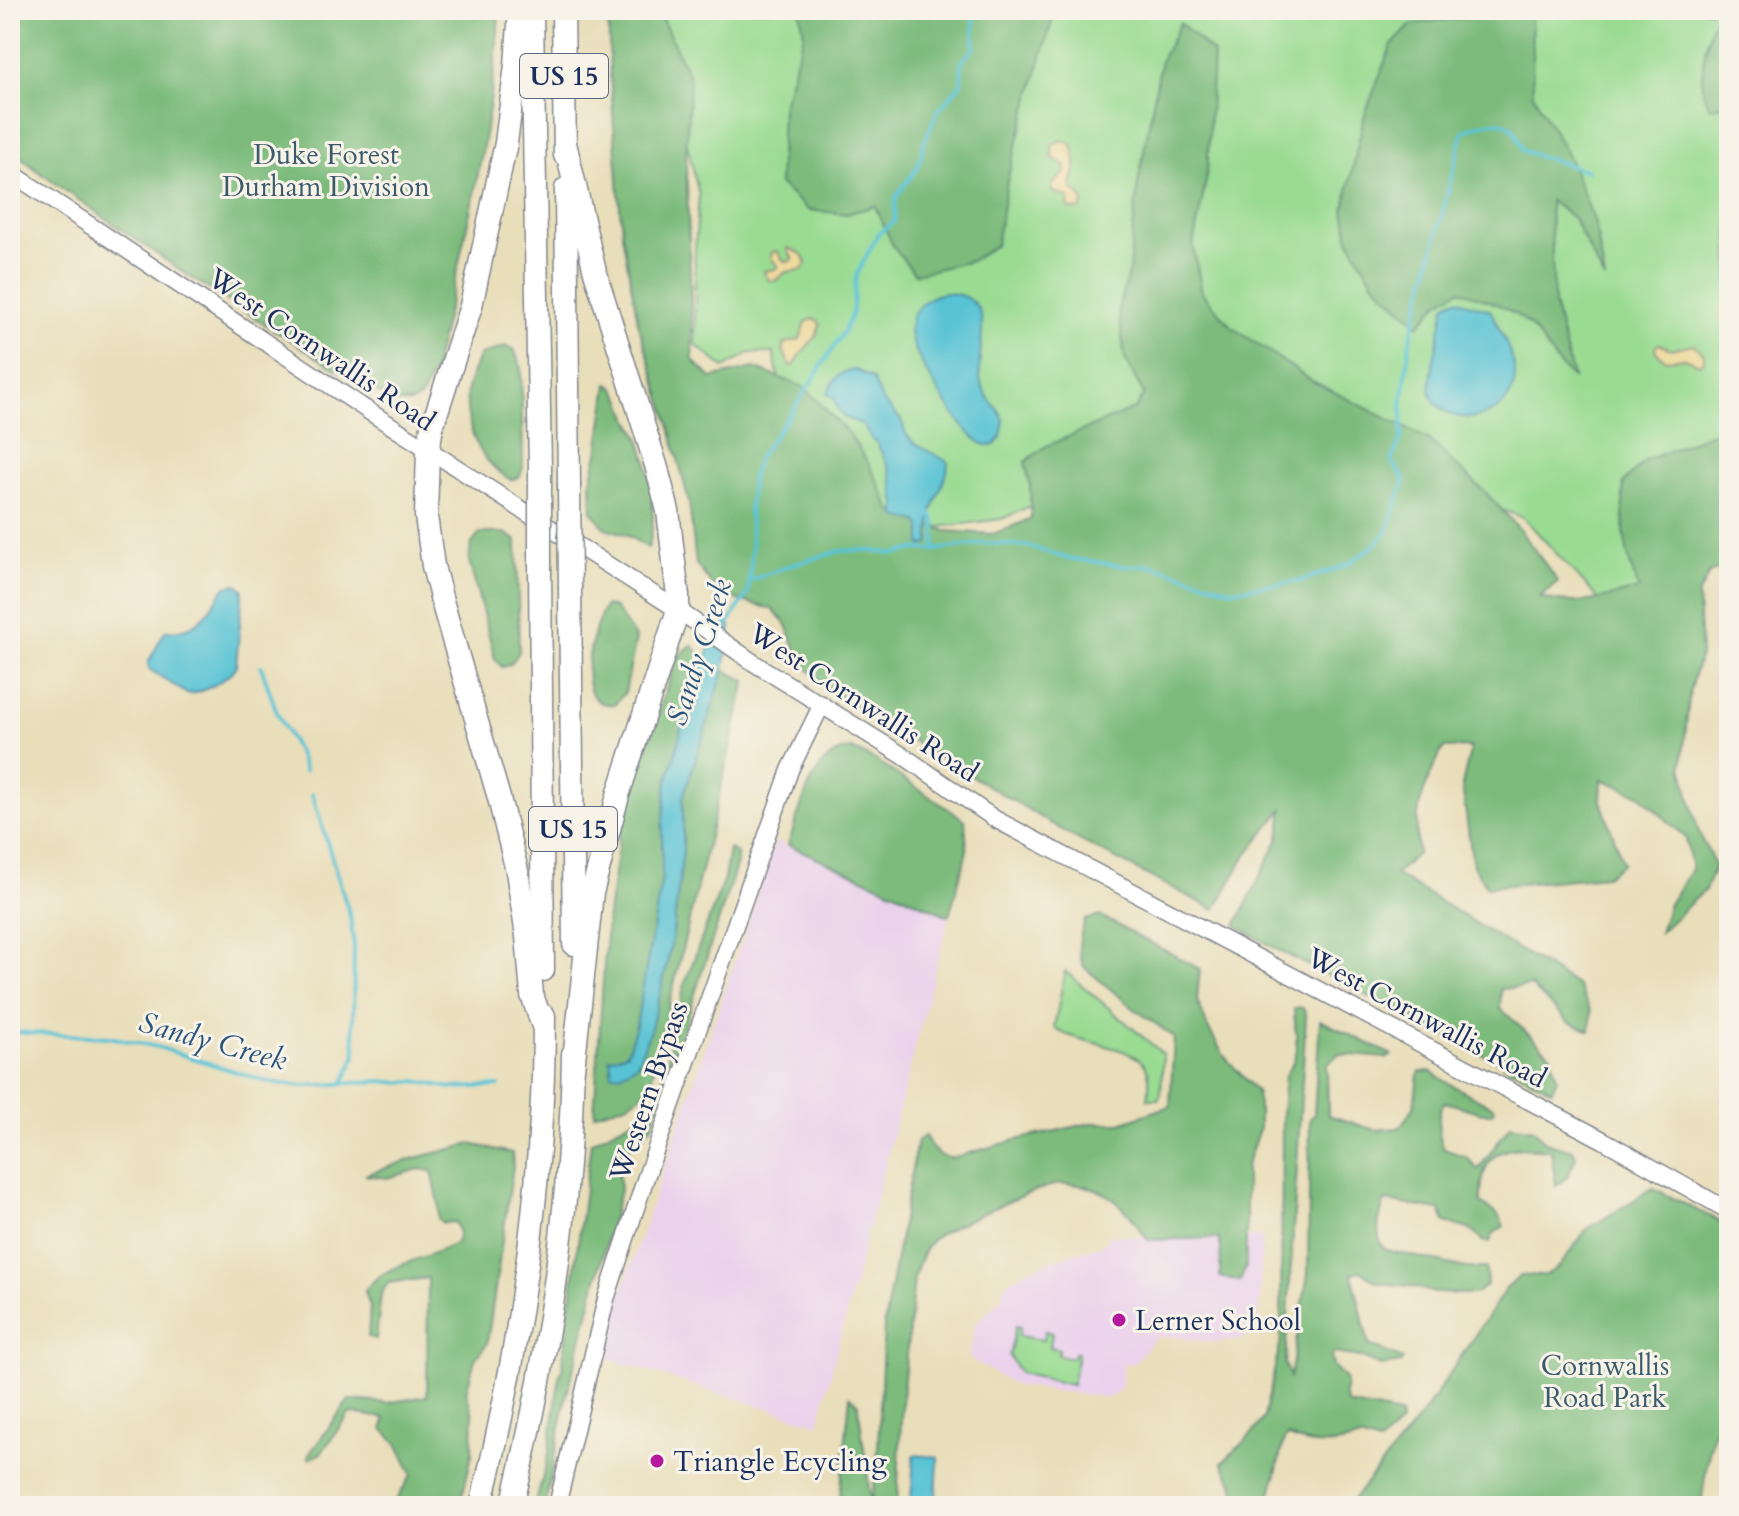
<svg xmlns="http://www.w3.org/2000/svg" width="1739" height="1516" font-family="Cardo,serif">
<rect width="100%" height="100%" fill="#f7f3e8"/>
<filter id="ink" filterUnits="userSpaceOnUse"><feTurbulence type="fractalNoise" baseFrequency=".0125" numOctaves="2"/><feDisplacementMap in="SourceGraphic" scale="16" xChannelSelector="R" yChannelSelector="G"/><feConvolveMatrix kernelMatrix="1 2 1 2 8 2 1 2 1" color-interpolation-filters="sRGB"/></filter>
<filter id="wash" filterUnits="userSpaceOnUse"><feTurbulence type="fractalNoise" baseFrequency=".006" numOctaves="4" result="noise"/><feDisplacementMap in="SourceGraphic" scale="32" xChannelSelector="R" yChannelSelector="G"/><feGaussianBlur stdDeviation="1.8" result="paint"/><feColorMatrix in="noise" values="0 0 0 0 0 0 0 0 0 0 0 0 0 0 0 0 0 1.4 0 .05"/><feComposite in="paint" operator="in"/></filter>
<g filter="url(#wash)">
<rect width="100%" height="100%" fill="#e9deba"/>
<path fill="#ead1ec" d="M 776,841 L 949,916 L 818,1424 L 600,1356 Z
M 1110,1236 L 1262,1237 L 1259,1316 L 1255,1330 L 1240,1340 L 1214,1342 L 1165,1336 L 1154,1339 L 1133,1364 L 1123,1363 L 1120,1389 L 1109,1398 L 1014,1385 L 969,1358 L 975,1324 L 1002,1298 L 1004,1285 L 1025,1271 L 1050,1261 L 1101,1246 Z"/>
<path fill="#9adb92" stroke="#5a8578" stroke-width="2" d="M 662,10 L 1729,10 L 1729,462 L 1664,594 L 1600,601 L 1523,517 L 1449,492 L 1087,544 L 1028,507 L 1002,519 L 915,530 L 888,520 L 782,398 L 774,353 L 749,353 L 724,368 L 695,344 L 695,250 L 699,195 L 671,76 Z
M 1065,971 L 1163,1054 L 1161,1094 L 1158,1099 L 1148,1099 C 1149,1089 1151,1076 1146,1067 C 1134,1045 1076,1044 1054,1028 Z
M 1016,1326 L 1020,1327 L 1019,1336 L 1043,1340 L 1045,1331 L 1052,1333 L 1050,1347 L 1059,1349 L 1058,1355 L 1073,1358 L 1074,1353 L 1078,1353 L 1072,1385 L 1020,1373 L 1009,1356 Z"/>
<path fill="#7bbb7c" stroke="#4b756d" stroke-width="2" d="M 10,10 L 499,10 C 493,133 461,253 433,372 L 421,397 L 411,403 L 396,403 L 337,370 L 190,277 L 43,175 L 10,148 Z
M 608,10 L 658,10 L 690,79 L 686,154 L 693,360 L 711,378 L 754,368 L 804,387 L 850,435 L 870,466 L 891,510 L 946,531 L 993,534 L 1031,519 L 1030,485 L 1025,462 L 1046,446 L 1136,408 L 1144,394 L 1125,359 L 1118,309 L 1129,270 L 1138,183 L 1161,60 L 1180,23 L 1213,53 L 1207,176 L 1193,245 L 1202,293 L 1232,327 L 1312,381 L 1428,439 L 1486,493 L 1515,524 L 1558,581 L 1540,597 C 1577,608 1603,599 1639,589 C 1624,554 1621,520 1624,482 L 1646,460 L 1729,426 L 1729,568 L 1710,572 L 1698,595 L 1701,652 L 1690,689 L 1682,766 L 1698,830 L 1715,866 L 1705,890 L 1660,932 L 1669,904 L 1692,868 L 1686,838 L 1640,795 L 1602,779 L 1601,801 L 1623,863 L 1606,876 L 1487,887 L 1473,866 L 1462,785 L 1471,747 L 1443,748 C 1424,788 1413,807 1418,853 L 1395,874 L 1578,986 L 1591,1012 L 1590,1031 L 1568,1022 L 1531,986 L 1501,989 L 1500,1008 L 1551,1055 L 1557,1078 L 1552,1090 L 1278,950 L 1236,925 L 1279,838 L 1283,809 L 1244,858 L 1215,910 L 1077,839 L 836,695 L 800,662 L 787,625 L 772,609 L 720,595 L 696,564 L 689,502 L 667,416 L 639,327 L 622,234 L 610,74 Z
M 800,10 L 1055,10 L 1008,176 L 996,245 L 971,261 L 915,274 L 894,248 L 875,206 L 847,214 L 808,210 L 779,184 L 782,108 L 804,34 Z
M 1485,10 L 1531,10 L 1533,94 L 1569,158 L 1595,223 L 1605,280 L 1573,218 L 1550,201 L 1554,304 L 1573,378 C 1554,364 1545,341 1528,324 C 1509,306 1483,299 1459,290 L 1439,302 L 1419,325 L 1374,283 L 1349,240 L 1344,210 L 1363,120 L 1391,46 L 1412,24 L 1480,16 Z
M 1720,10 L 1729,10 L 1729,103 L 1710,108 C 1708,102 1704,96 1703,90 C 1700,69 1708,26 1720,10 Z
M 506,346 L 514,349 L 521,367 L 523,467 L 520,477 L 511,480 C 479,462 464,427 467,390 C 469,378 476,365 480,355 Z
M 608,384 C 621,390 622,403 627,415 C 631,423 636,430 639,437 C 650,464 658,521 648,548 L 625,534 L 605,528 L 592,511 L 591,481 L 598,453 Z
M 480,533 L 505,533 L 517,541 L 519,652 L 511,664 L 502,667 L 495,659 L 469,561 L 471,545 Z
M 605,606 L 615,608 L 636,639 L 625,692 L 615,704 C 568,710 593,628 605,606 Z
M 692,645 L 704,660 L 686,704 L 678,744 L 667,782 L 662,832 L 662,878 L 636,1026 L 627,1053 L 611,1058 L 637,1064 L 650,1031 L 672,940 L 683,850 L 683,798 L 724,670 L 746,681 L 650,1085 C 633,1107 617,1106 594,1114 L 607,921 L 622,820 L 677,657 Z
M 852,749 L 875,760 L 965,820 L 967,851 L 949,916 L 788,845 C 800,813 811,751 852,749 Z
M 729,849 L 737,853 L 737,863 L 653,1124 L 636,1144 L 617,1155 L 620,1190 L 565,1402 L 545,1506 L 535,1506 L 549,1453 L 560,1373 L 562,1369 L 591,1142 L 645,1114 L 659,1094 L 685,983 L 724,879 Z
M 1100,916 L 1200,969 L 1197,1000 L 1208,1028 L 1224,1056 L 1256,1091 L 1259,1105 L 1259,1129 L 1246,1166 L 1246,1267 L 1240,1281 L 1220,1277 L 1221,1247 L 1218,1238 L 1148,1240 C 1131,1215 1116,1193 1085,1186 C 1077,1184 1063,1183 1054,1185 C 1038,1188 942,1229 932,1240 C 923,1250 917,1266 914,1279 L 902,1398 L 897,1506 L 839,1506 L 850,1397 L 858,1403 L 871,1503 L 877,1467 L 884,1325 L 917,1141 L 925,1136 C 932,1149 936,1157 952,1158 L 1016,1140 L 1091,1123 L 1120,1123 L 1170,1106 L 1174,1037 L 1132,1007 L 1085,968 C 1075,954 1080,936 1085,920 Z
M 1298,1007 L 1303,1008 L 1306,1016 L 1285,1364 L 1290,1377 L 1308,1274 L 1310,1119 L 1314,1114 L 1320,1020 L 1392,1055 L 1388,1058 L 1338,1054 L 1327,1065 L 1328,1115 L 1375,1130 L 1399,1128 L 1414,1107 L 1418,1076 L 1420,1072 L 1431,1071 L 1446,1082 L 1495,1108 L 1493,1113 L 1482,1113 L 1445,1102 C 1435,1113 1438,1136 1444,1149 L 1467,1157 L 1478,1170 L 1510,1125 L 1534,1129 L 1545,1142 L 1573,1150 L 1576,1157 L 1568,1176 L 1556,1186 L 1551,1150 C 1504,1145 1480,1147 1481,1203 L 1499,1216 L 1504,1226 L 1493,1234 L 1490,1242 L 1482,1241 L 1472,1230 L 1445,1222 L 1440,1210 L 1385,1201 C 1379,1216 1373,1238 1386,1250 L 1466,1268 L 1486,1268 L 1487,1285 L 1475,1294 L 1435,1293 L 1411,1286 L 1378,1283 L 1361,1271 L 1352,1273 L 1369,1345 L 1403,1359 L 1401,1363 L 1381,1366 L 1360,1357 L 1334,1353 L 1331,1357 L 1333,1366 L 1346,1380 L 1344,1395 L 1348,1404 L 1400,1414 L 1401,1423 L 1379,1444 L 1360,1438 C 1337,1446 1310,1448 1288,1436 L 1284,1440 L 1271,1494 L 1274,1506 L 1238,1506 L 1233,1482 L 1222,1463 L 1252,1434 L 1264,1417 L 1281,1340 L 1282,1114 L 1285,1075 L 1293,1063 L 1297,1049 L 1294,1009 Z
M 471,1144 L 512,1153 L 513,1166 L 487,1344 L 475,1359 L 466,1392 L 473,1415 L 472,1454 L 460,1506 L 393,1506 L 412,1474 L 397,1443 L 383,1429 L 385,1418 L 350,1413 L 321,1453 L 310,1459 L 308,1456 L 349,1400 L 387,1403 L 427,1396 L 428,1278 L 388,1283 L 381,1294 L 376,1339 L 368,1337 L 370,1306 L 364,1292 C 383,1263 427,1260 456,1243 L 459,1233 L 455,1222 L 443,1223 L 438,1219 L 439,1204 L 432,1171 L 420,1169 L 387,1178 L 365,1175 L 412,1159 Z
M 1653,1188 L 1729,1226 L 1729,1395 C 1710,1429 1706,1468 1701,1506 L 1348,1506 L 1425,1411 L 1505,1290 L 1520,1276 L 1546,1275 L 1560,1266 L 1586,1230 Z"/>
<path fill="#eeda9e" stroke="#84847e" stroke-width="2" d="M 1061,140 L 1071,143 C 1074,151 1078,163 1075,171 C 1069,188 1069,186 1083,199 L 1082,207 L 1079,210 L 1070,209 L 1068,206 L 1069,198 L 1052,191 L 1052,185 L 1065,173 L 1066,167 L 1052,157 L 1052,145 Z
M 788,248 L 802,254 L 806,261 L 805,267 L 801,270 L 786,272 L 775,281 L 768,280 L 764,271 L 776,269 L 778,266 L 771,258 L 772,252 L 777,251 L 784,261 L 790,262 L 793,259 L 788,252 Z
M 813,319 L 818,320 L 820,325 C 816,343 800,349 795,365 L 790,366 L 783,350 L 784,344 L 800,339 L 806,322 Z
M 1659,344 L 1671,349 L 1693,344 L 1704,354 L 1704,360 L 1700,364 L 1684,358 L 1666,360 L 1656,352 L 1655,347 Z"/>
<path fill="#59c3d4" stroke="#3a7999" stroke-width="2" d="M 944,293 C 1005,295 972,351 981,383 C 985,399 998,406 1004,420 L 1001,437 L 995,445 C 988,446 983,445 978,441 C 958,426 912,356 910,331 C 909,311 926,296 944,293 Z
M 1456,299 L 1490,310 C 1498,325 1515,359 1515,375 C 1514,426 1440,431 1430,391 C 1431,362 1441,333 1445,305 Z
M 856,370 L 873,379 L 882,400 L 901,420 L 907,436 L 914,443 L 948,462 L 947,472 L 932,511 L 929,544 L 921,546 L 921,527 L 918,522 L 896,517 L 896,503 L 890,470 L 876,441 L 873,441 L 862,424 L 843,417 L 835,403 L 835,398 L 827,394 C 833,380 840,370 856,370 Z
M 237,584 L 243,589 L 236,666 C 227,680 204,693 187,694 L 149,669 L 148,663 L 165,631 C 203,631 205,614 226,586 Z
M 723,618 L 731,626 L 724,670 L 683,798 L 683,850 L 672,940 L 661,991 L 650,1031 L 637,1064 L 620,1074 L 612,1074 L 610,1058 L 627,1053 L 636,1026 L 662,878 L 662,832 L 667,782 L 678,744 L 686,704 Z
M 914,1455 L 938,1457 L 936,1501 L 911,1500 Z"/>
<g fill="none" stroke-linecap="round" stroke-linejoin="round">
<path stroke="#59c3d4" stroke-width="4" d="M 930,512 C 939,525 934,536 935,550
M 749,581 L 791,565 L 840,551 L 865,550 L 895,554 L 915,549 L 935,550 L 984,543 L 1027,546 L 1067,558 L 1124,566 L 1150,565 L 1232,590 L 1300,581 L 1347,565 L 1376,544 L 1387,532 L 1405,480 L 1391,461 L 1402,436 L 1402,405 L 1410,341 L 1463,132 C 1476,126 1499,115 1512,128 C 1517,133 1520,144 1523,151 L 1588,171
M 727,625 L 748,593 L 752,551 L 749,510 L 752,477 L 758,458 L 793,410 L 844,331 L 852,313 L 856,276 L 878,234 L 894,222 L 896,197 L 918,167 L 924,143 L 937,112 L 961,84 L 962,61 L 974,48 L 974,10
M 261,666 L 277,713 L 299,755 L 305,771
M 312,794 L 350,916 L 354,947 L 353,1028 L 356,1055 L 344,1082
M 10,1032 L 109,1037 L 158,1047 L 268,1082 L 303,1086 L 382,1081 L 401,1083 L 416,1081 L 452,1088 L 499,1086"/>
</g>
</g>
<g filter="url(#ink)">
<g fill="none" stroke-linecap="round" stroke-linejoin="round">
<defs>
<path id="secondary" d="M 10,172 L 373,414 L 678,610 L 754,663 L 905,757 L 995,819 L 1603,1140 L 1729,1211
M 557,1506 L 606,1299 L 645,1180 L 790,770 L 822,704"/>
<path id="highway" d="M 520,10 L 516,65 L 506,143 L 471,306 L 432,427 L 428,450 L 426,516 L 433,566 L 442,601 L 499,798 L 517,871 L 527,936 L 532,995 L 544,1029
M 563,10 L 565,155
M 532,15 L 540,468
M 565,143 L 595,272 L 656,465 L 668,511 L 678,596 L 678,610 L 619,792 L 592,893 L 573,1069
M 566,189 L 569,484
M 540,564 L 543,970
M 570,589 L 574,944
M 481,1506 C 520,1347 544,1180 544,1016
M 512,1506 C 548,1359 571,1206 573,1054"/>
</defs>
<use href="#secondary" stroke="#82868c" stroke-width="19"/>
<use href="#highway" stroke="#82868c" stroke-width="25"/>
<use href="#secondary" stroke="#fff" stroke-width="16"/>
<use href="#highway" stroke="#fff" stroke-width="22"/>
<defs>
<path id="highway-bridge" d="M 569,484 L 570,589
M 540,564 L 540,468"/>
</defs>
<use href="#highway-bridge" stroke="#82868c" stroke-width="25" stroke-linecap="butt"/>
<use href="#highway-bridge" stroke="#fff" stroke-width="22"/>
</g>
</g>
<g fill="#b5179e" stroke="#f7f3e8" stroke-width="3">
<circle cx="1119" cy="1320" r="8"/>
<circle cx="657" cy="1461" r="8"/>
</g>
<g text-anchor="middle" stroke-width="6" stroke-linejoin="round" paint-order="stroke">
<g fill="#f7f3e8" stroke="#5d6a87" stroke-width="2">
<rect x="520" y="54" width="88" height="44" rx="6"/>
<rect x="529" y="807" width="88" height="44" rx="6"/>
</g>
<g font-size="26" font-weight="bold" fill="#1b2f5e">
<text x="564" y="85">US 15</text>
<text x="573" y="838">US 15</text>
</g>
<g font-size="28" fill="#3b5a6b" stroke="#f7f3e8">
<text x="326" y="164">Duke Forest<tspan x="326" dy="32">Durham Division</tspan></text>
<text x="1605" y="1375">Cornwallis<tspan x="1605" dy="32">Road Park</tspan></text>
</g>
<g font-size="28" fill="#1b2f5e" stroke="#f7f3e8">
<text transform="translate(322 349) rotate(34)" y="10">West Cornwallis Road</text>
<text transform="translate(864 702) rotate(33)" y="10">West Cornwallis Road</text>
<text transform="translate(1427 1017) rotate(28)" y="10">West Cornwallis Road</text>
<text transform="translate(648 1091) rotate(-71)" y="10">Western Bypass</text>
</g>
<g font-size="28" fill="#1b2f5e" stroke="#f7f3e8" text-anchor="start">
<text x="1135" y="1330">Lerner School</text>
<text x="673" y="1471">Triangle Ecycling</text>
</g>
<g font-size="30" font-style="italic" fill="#2a547c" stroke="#f7f3e8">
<text transform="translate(699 652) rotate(-72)" y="10">Sandy Creek</text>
<text transform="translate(213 1041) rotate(15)" y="10">Sandy Creek</text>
</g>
</g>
<rect width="1739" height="1516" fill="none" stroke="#f7f3e8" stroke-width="40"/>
</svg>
